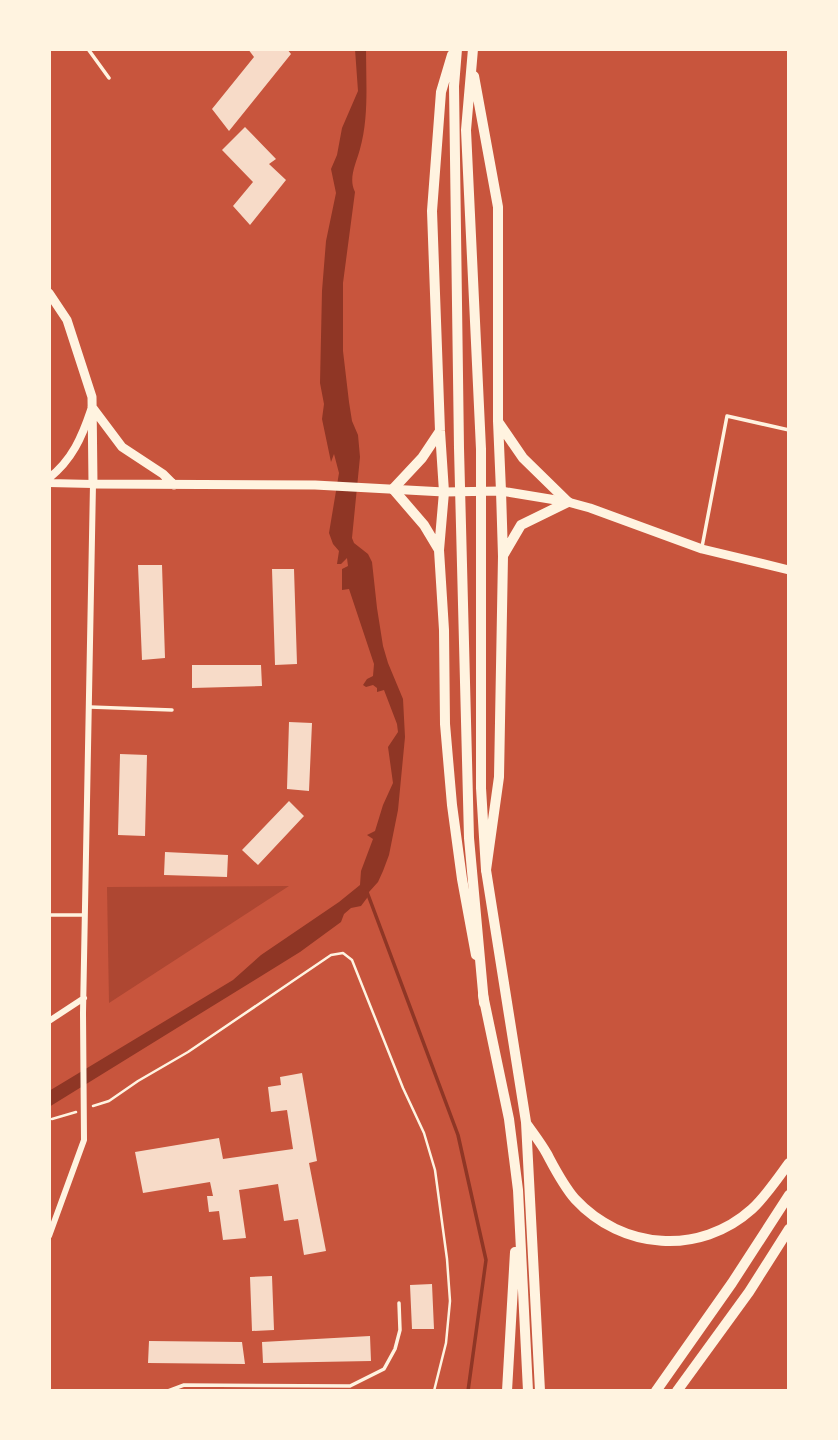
<svg xmlns="http://www.w3.org/2000/svg" width="838" height="1440" font-family="Jost,sans-serif">
<rect width="100%" height="100%" fill="#c8553d"/>
<path fill="#ae4732" d="M 289,886 L 109,1003 L 107,887 Z"/>
<path fill="#8f3625" d="M 355,49 L 366,49 C 366,82 369,117 360,149 C 356,164 348,178 355,192 L 343,283 L 343,351 L 349,402 L 352,421 L 358,435 L 360,457 L 352,538 L 354,543 L 368,554 L 372,562 L 377,608 L 383,646 L 388,663 L 403,699 L 405,737 L 398,810 L 389,855 L 383,871 L 378,882 L 369,892 L 367,898 L 361,906 L 351,908 L 344,914 L 341,922 L 300,952 L 49,1107 L 49,1091 L 233,980 L 261,955 L 339,902 L 360,885 L 361,871 L 373,839 L 367,835 L 375,831 L 383,805 L 393,783 L 388,747 L 398,732 L 397,724 L 384,690 L 377,692 L 377,688 L 373,685 L 366,687 L 363,685 L 367,679 L 373,676 L 374,664 L 349,589 L 342,590 L 342,569 L 348,566 L 347,558 L 341,564 L 337,564 L 339,551 L 333,544 L 329,533 L 339,473 L 334,454 L 331,462 L 322,419 L 324,404 L 320,383 L 322,291 L 326,241 L 336,193 L 331,169 L 337,155 L 342,128 L 358,91 Z"/>
<g fill="none" stroke-linecap="round" stroke-linejoin="round">
<path stroke="#8f3625" stroke-width="3.5" d="M 367,892 L 458,1135 L 486,1260 L 468,1391"/>
</g>
<path fill="#f7dbc8" d="M 248,49 L 287,49 L 291,54 L 229,131 L 212,109 L 254,57 Z
M 245,127 L 276,159 L 269,164 L 286,180 L 250,225 L 233,206 L 253,182 L 222,150 Z
M 138,565 L 162,565 L 165,658 L 142,660 Z
M 272,569 L 294,569 L 297,664 L 275,665 Z
M 192,665 L 261,665 L 262,686 L 192,688 Z
M 289,722 L 312,723 L 309,791 L 287,789 Z
M 120,754 L 147,755 L 145,836 L 118,835 Z
M 289,801 L 304,816 L 258,865 L 242,850 Z
M 165,852 L 228,855 L 227,877 L 164,875 Z
M 302,1073 L 317,1161 L 309,1163 L 326,1251 L 304,1255 L 298,1219 L 284,1221 L 278,1184 L 239,1190 L 246,1238 L 223,1240 L 219,1211 L 209,1212 L 207,1196 L 213,1196 L 210,1182 L 143,1193 L 135,1152 L 219,1138 L 223,1159 L 293,1149 L 287,1110 L 271,1112 L 268,1087 L 281,1085 L 280,1077 Z
M 272,1276 L 274,1330 L 252,1331 L 250,1277 Z
M 432,1284 L 434,1329 L 412,1329 L 410,1285 Z
M 370,1336 L 371,1361 L 263,1363 L 262,1342 Z
M 149,1341 L 242,1342 L 245,1364 L 148,1363 Z"/>
<g fill="none" stroke-linecap="round" stroke-linejoin="round">
<path stroke="#fff3e0" stroke-width="2.5" d="M 93,1106 L 109,1101 L 138,1081 L 188,1052 L 331,955 L 343,953 L 352,960 L 403,1088 L 424,1133 L 435,1170 L 447,1259 L 450,1301 L 446,1343 L 434,1391
M 52,1119 L 76,1112"/>
<path stroke="#fff3e0" stroke-width="3.5" d="M 88,49 L 109,78
M 702,547 L 727,416 L 789,430
M 90,707 L 172,710
M 49,915 L 85,915
M 168,1391 L 184,1385 L 350,1386 L 384,1369 L 395,1349 L 400,1330 L 399,1303"/>
<path stroke="#fff3e0" stroke-width="6" d="M 49,1021 L 84,998
M 49,1236 L 84,1140 L 83,1013 L 93,484"/>
<path stroke="#fff3e0" stroke-width="8" d="M 49,478 C 72,460 82,437 91,410
M 49,483 L 93,484"/>
<path stroke="#fff3e0" stroke-width="9" d="M 49,293 L 67,320 L 92,397 L 93,484 L 315,485 L 444,492 L 501,491 L 568,502 L 590,508 L 702,549 L 789,570
M 92,407 L 122,447 L 163,474 L 174,485"/>
<path stroke="#fff3e0" stroke-width="10" d="M 393,489 L 424,525 L 439,550
M 501,491 L 503,556 L 499,777 L 486,870 L 526,1122 L 540,1391
M 444,492 L 439,550 L 444,630 L 445,724 L 452,805 L 462,879 L 476,955
M 504,554 L 521,525 L 568,502
M 483,995 L 509,1119 L 518,1190 L 528,1391
M 526,1123 C 533,1133 541,1143 547,1154 C 555,1169 563,1185 575,1199 C 622,1250 700,1256 752,1209 C 766,1196 778,1178 789,1163
M 507,1391 L 515,1252
M 656,1391 L 732,1283 L 789,1195
M 677,1391 L 749,1292 L 789,1229"/>
<path stroke="#fff3e0" stroke-width="10" d="M 457,49 L 454,86 L 459,448 L 469,838 L 484,1003
M 473,49 L 466,130 L 481,449 L 481,788 L 486,870
M 474,76 L 498,207 L 498,421 L 501,491
M 499,423 L 523,458 L 568,502
M 393,489 L 422,458 L 440,431
M 444,492 L 440,431 L 432,211 L 441,92 L 452,55"/>
</g>
<rect width="838" height="1440" fill="none" stroke="#fff3e0" stroke-width="102"/>
</svg>
